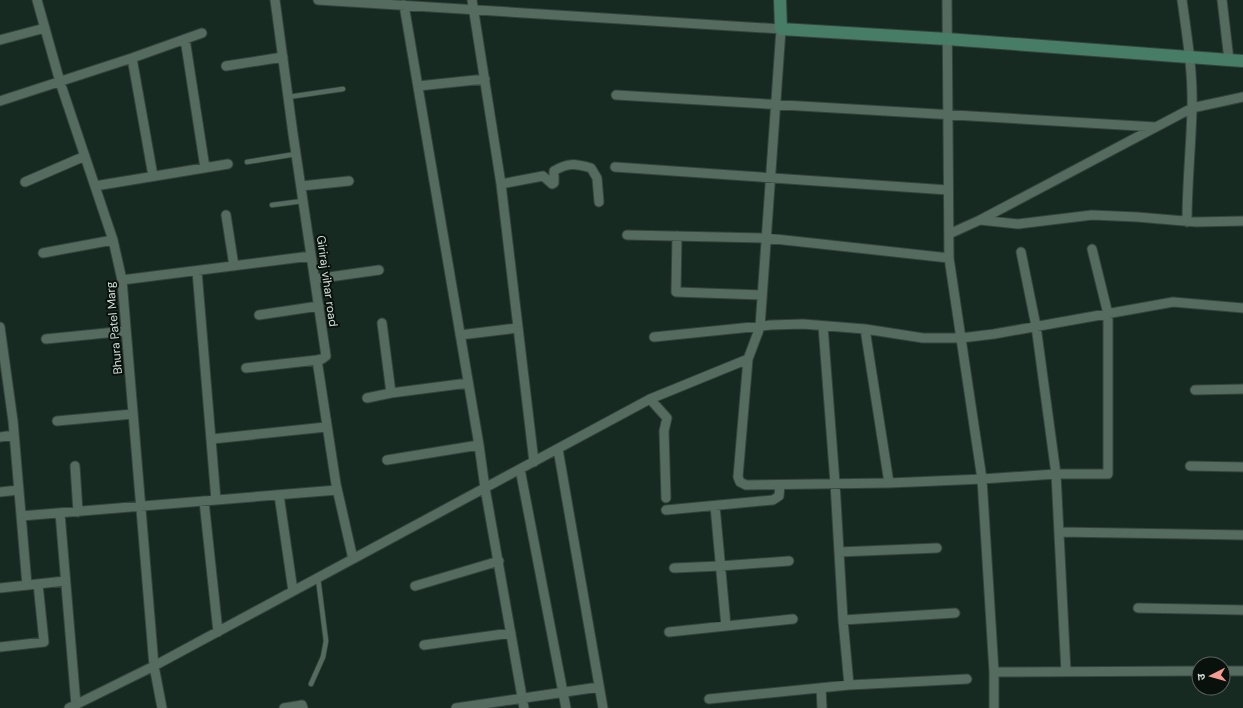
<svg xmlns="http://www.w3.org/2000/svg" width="1243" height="708" font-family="'DM Sans','Noto Sans Devanagari',sans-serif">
<rect width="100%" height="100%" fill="#172a21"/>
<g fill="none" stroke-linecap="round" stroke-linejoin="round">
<defs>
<path id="lane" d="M 288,97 L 343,89
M 247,162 L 296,154
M 272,205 L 303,201
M 311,684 L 323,657 L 326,641 L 318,578"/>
<path id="street" d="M 37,0 L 60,82 L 113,240 L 122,280 L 154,666 L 162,708
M 275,0 L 293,134 L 326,356 L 322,359 L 317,360 L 336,484 L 353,559
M 318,0 L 781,29 L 760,327 L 748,359 L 738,477 L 740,482 L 746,485 L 889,483 L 982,479 L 1056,474 L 1108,474 L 1108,314 L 1092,249
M 472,0 L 501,184 L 534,462
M 947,0 L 949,258 L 982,479 L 994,672 L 994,708
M 1182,0 C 1187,36 1193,72 1192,109 C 1191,147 1187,184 1187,222
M 1222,0 L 1229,60
M 404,5 L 479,445 L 485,488 L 524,708
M 185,39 L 205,168
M 0,40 L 45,28
M 132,58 L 153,176
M 226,66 L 283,57
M 418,86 L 485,79
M 616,95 L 1156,127
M 0,101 L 132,58 L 202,33
M 615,167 L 948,190
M 25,182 L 85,156
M 501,184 L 543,176 L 552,184 L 554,183 L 554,171 C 568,162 576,164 591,168 L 597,178 L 599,202
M 95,186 L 228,164
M 301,186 L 349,181
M 226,215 L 234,266
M 980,220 L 1018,224 L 1092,215 L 1137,217 L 1196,222 L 1243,221
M 949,234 L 980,220 L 1192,108 L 1243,97
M 627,235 L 766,238 L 949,258
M 677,236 L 676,292 L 762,295
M 1021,252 L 1036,326 L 1056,474 L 1066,672
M 43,253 L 113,240
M 197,271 L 216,500
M 315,279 L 379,270
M 122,280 L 311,256
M 259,315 L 319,306
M 382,323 L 391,393 L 468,383
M 823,326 L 835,483 L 843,620 L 849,685
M 0,327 L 13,421 L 27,585
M 865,329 L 889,483
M 460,335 L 517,328
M 654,337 L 771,325 L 803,324 L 865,329 L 923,338 L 961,338 L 994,334 L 1173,302 L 1243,308
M 46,339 L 126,331
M 246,368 L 317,360
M 1195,390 L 1243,389
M 367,398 L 391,393
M 57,421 L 133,414
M 0,437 L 14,435
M 212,439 L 326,427
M 558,449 L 603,708
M 387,460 L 479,445
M 75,466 L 78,512
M 1190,466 L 1243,467
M 520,469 L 566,708
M 0,492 L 19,490
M 279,495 L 293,591
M 666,498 L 664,431 L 667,418 L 650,399 L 748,359
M 204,501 L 218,632
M 715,506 L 726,626
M 666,510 L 773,500 L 779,496 L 780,485
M 60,513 L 76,705
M 21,516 L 337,490
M 1059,532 L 1243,535
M 839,552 L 937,548
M 674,568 L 720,566 L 789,561
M 415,586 L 499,561
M 0,588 L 65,581
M 1138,608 L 1243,610
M 843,620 L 955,613
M 669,632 L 793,619
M 424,645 L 511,633
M 0,647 L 44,642 L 38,584
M 1223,671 L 1243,671
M 994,672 L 1199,671
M 821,688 L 822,708
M 709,699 L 849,685 L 967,679
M 69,708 L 154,666 L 650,399
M 284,708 L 302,705 L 303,708
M 456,708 L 599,687"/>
<path id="secondary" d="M 780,0 L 781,29 L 947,39 L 1243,61"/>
</defs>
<use href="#lane" stroke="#34443c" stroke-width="6"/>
<use href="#street" stroke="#34443c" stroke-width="11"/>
<use href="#secondary" stroke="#34443c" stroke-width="14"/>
<use href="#lane" stroke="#556b60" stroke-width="4.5"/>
<use href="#street" stroke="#556b60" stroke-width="9"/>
<use href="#secondary" stroke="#477c66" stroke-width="12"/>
</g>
<g text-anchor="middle" stroke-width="4" stroke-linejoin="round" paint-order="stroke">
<g font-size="12" fill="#d3dfd8" stroke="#09110d">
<text transform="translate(327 281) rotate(82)" y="4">Giriraj vihar road</text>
<text transform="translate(114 328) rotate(-95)" y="4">Bhura Patel Marg</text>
</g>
</g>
<g transform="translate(1211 676) rotate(264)"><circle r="19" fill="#09110d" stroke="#5a635e"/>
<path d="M0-3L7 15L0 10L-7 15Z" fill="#f59c92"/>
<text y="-6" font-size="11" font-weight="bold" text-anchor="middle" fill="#d3dfd8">उ</text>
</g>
</svg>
